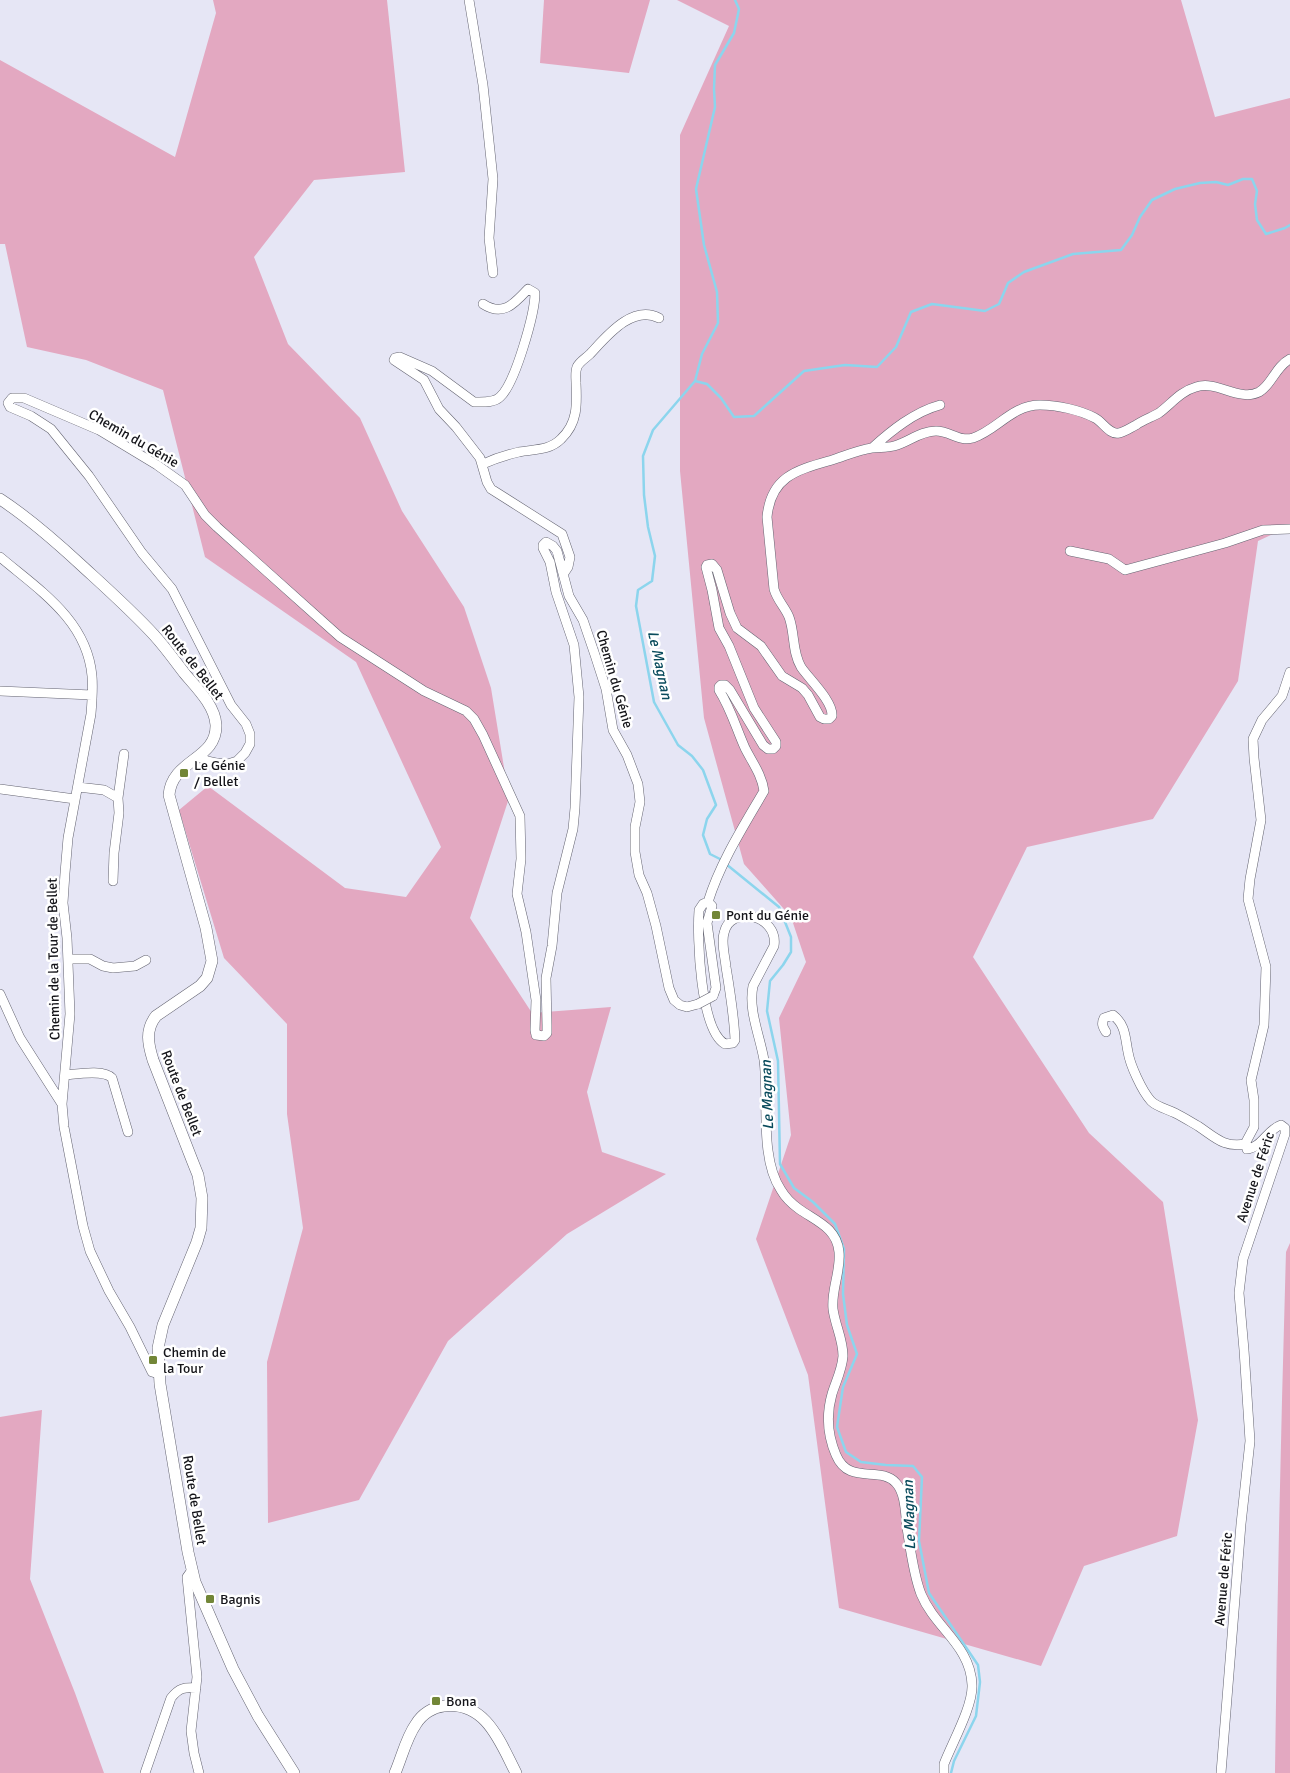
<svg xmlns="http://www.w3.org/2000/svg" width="1290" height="1773" font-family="Signika,sans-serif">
<rect width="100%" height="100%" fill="#e6e6f5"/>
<path fill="#e3a8c1" d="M 213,0 L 387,0 L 405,172 L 314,180 L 254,257 L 288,344 L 360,418 L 402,511 L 464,607 L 491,688 L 509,798 L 470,918 L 532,1013 L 611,1007 L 587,1092 L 602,1152 L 666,1174 L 567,1234 L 448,1341 L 359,1500 L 268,1523 L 267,1362 L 303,1228 L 287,1114 L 287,1024 L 224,958 L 179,810 L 208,786 L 345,888 L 406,897 L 441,847 L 356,662 L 205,557 L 163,390 L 86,360 L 27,347 L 5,244 L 0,244 L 0,60 L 175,157 L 216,13 Z
M 544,0 L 650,0 L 629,73 L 540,63 Z
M 677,0 L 1181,0 L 1215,117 L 1290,98 L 1290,526 L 1258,541 L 1238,681 L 1153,819 L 1027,847 L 973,957 L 1089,1133 L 1163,1202 L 1198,1420 L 1177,1536 L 1084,1566 L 1041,1666 L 839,1608 L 808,1375 L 756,1239 L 791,1135 L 779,1018 L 806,962 L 791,917 L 744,864 L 704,718 L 680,471 L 680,135 L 729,26 Z
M 1290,1243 L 1290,1773 L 1275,1773 C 1277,1599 1281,1426 1286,1252 Z
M 42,1410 L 30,1579 L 75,1693 L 104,1773 L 0,1773 L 0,1417 Z"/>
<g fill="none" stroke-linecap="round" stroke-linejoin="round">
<path stroke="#8cd5ed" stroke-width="2.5" d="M 695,381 L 702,354 L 718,323 L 717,292 L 704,245 L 696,189 L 715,107 L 714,89 L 715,65 L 734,33 L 739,9 L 735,0
M 722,860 L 710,854 L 703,835 L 707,819 L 716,805 L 703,770 L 692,756 L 678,745 L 654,702 L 636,606 L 638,590 L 652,581 L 655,556 L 648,527 L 644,495 L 643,456 L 653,430 L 695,381 L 707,384 L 721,398 L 734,417 L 754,416 L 804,371 L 845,365 L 877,367 L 896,347 L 911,312 L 932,304 L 985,311 L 999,304 L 1008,283 L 1024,272 L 1073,254 L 1121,250 L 1132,235 L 1140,217 L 1152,200 L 1175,189 L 1200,183 L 1216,182 L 1228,185 L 1243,179 L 1252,179 L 1257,191 L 1255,204 L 1257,220 L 1266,234 L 1285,228 L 1290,225
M 726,864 L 779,907 L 791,937 L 791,952 L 783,965 L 770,981 L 767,1011 L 778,1061 L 780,1164 L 794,1188 L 813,1202 L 835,1224 L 844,1249 L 843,1294 L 847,1325 L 857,1354 L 843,1387 L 837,1427 L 846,1452 L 861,1462 L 886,1465 L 913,1466 L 922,1477 L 919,1541 L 929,1593 L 978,1665 L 980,1682 L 976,1716 L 954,1761 L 951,1773"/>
<defs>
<path id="minor" d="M 469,0 L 483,85 L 493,179 L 489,238 L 493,273
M 483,304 C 503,317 514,304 528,289 L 535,293 C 535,313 515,384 500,397 C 494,403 483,402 474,402 L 432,371 L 400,357 L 395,358 L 394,360 L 424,380 L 439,409 L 456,427 L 480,458 L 487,482 L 491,489 L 562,534 L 570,557 L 568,567 L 564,573
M 872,448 C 891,431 914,412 940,405
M 483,464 C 494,459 506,455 519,452 C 534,449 549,451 561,439 C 578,423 577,404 576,383 C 576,378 575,372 577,367 C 579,362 586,358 590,354 C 606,337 632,304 659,318
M 1070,551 L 1109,559 L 1125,570 L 1225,543 L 1263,530 L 1290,529
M 0,557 C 39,590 87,620 92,676 C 93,688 92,702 91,714 L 68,838 L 65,873 L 63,903 L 67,938 L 70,1014 L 62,1104 L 64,1127 L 83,1226 L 90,1251 L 109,1291 L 130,1327 L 152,1372 L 159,1374
M 0,691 L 92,695
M 200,757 L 207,761 L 216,763 L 228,764 L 237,761 L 245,753 L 250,744 L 250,734 L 246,724 L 231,705 L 172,589 L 142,553 L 89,476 L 51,429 L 31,416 L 10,407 L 8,403 L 12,398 L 24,398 L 99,430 L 157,465 L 185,485 L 205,515 L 217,527 L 340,637 L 424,691 L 466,711 L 474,719 L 483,735 L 520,816 L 521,859 L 517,894 L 526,932 L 536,1000 L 535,1030 L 536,1035 L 544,1036 L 547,1033 L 547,1025 L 546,978 L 552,946 L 557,893 L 573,829 L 575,808 L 579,697 L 574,645 L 556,592 L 550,562 L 543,548 L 543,545 L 546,542 L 553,546 L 557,551 L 569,596 L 583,620 L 595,655 L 606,689 L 613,730 L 627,755 L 638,784 L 640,802 L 635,827 L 635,852 L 639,875 L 647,893 L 656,926 L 669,988 L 674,1000 L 680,1005 L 687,1007 L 698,1004
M 78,787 L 104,790 L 118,798 L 119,813 L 114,853 L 113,881
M 0,789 L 75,799
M 118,798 L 124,754
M 708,902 L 703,904 L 699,910 C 697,937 700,1030 725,1044 L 733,1043 L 735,1040 C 734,1015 730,991 726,967 C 725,956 721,943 724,933 C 730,904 779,915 774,946 L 753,986 C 748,1010 760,1036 764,1060 C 769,1097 759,1158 781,1190 C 785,1197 792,1204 799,1209 C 816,1221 837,1228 839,1252 C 841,1271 831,1290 833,1309 C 835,1325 843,1339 843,1356 C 842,1370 836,1381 832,1394 C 826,1415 827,1434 836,1455 C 849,1486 880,1465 896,1483 C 907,1495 905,1519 908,1534 C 911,1553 914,1576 921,1594 C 935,1628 971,1646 972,1685 C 973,1706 952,1743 944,1764 L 944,1773
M 68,959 L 90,959 L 103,966 L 113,968 L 135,966 L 146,960
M 0,994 L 20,1038 L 62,1104
M 713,996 L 716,988 L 707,923 L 712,906 L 708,902 C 720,863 743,827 764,791 C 762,775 752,762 745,748 C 736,728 731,709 719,690 L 719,687 L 721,685 L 725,685 L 730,690 L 763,745 L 768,749 L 773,749 L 776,746 L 776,742 L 754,708 L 729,646 L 719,628 L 712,590 L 706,567 L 707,565 L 712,564 L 717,570 L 730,613 L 737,628 L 761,646 L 782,676 L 802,688 L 808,695 L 820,717 L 824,719 L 829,719 L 832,716 C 833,701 809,679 801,667 C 792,652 795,633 789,617 C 785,607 777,600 774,589 L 767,517 C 771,476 797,470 832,460 C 845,456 858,450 872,448 C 879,447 887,448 894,446 C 909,442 920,431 936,431 C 950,431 959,442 973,438 C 997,430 1012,405 1040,405 C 1057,405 1080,410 1095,418 C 1103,422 1109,435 1119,433 C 1125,432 1130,428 1136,425 C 1143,420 1152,417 1159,413 C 1171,404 1181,391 1196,387 C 1217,380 1239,402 1259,392 C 1272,385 1275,367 1290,359
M 1106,1032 C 1103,1027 1101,1024 1104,1018 L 1113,1015 C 1126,1025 1125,1038 1128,1052 C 1130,1065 1142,1091 1151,1101 C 1157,1107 1167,1109 1175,1113 C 1183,1117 1191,1122 1198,1126 C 1216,1138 1224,1148 1246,1144
M 65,1075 C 77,1074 104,1069 112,1078 L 128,1132
M 192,1570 L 187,1577 L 197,1677 L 191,1731 L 194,1753 L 199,1773
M 145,1773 L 171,1698 C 179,1688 184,1687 196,1688
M 1221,1773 L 1241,1524 L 1250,1441 L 1244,1350 L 1239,1293 L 1243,1259 L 1285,1134 L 1285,1128 L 1281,1125 C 1268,1129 1261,1148 1247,1149 L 1246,1142 L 1254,1127 L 1254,1100 L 1251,1080 L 1264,1025 L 1266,967 L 1248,899 L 1250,879 L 1261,820 L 1254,758 L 1253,739 L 1262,720 L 1282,696 L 1290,672"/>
<path id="major" d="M 0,499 C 29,518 54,540 80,564 C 105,587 131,610 154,635 C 165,647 175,661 185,674 C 197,688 215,706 216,725 C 217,760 172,759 169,795 L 206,928 L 212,961 L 207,978 L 200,986 L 156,1016 C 145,1030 148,1044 153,1060 L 192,1160 L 198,1175 L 202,1198 L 201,1228 L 197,1242 L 163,1325 L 158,1348 L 160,1384 L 188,1552 L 195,1582 L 233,1669 L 258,1716 L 294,1773
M 395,1773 C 402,1757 406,1738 416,1724 C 422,1714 433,1707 444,1706 C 486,1701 500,1742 516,1773"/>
</defs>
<use href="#minor" stroke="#646471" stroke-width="10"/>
<use href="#major" stroke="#646471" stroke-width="12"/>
<use href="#minor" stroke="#fff" stroke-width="9"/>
<use href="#major" stroke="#fff" stroke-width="11"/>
<defs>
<path id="minor-bridge" d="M 698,1004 L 713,996"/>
</defs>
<use href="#minor-bridge" stroke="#646471" stroke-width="10" stroke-linecap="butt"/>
<use href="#minor-bridge" stroke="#fff" stroke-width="9"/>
</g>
<g fill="#728637" stroke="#fff" stroke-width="2">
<rect x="179" y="768" width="10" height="10" rx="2.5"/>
<rect x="711" y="910" width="10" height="10" rx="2.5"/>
<rect x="148" y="1355" width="10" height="10" rx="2.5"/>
<rect x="205" y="1594" width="10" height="10" rx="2.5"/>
<rect x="431" y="1696" width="10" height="10" rx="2.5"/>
</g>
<g text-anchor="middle" stroke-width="5" stroke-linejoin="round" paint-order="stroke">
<g font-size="14" fill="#141419" stroke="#fff">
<text transform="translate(134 438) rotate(30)" y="5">Chemin du Génie</text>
<text transform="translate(193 662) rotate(52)" y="5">Route de Bellet</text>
<text transform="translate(615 679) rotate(74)" y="5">Chemin du Génie</text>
<text transform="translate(53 959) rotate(-91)" y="5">Chemin de la Tour de Bellet</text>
<text transform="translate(182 1093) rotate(69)" y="5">Route de Bellet</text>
<text transform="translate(1255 1177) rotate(-72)" y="5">Avenue de Féric</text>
<text transform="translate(195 1500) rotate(81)" y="5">Route de Bellet</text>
<text transform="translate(1223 1579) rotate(-85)" y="5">Avenue de Féric</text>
</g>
<g font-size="14" fill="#141419" stroke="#fff" text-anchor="start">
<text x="194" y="770">Le Génie<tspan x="194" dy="16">/ Bellet</tspan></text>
<text x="726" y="920">Pont du Génie</text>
<text x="163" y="1357">Chemin de<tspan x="163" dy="16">la Tour</tspan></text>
<text x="220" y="1604">Bagnis</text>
<text x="446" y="1706">Bona</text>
</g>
<g font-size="15" font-style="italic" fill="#094b5c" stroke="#fff">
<text transform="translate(660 665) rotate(78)" y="5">Le Magnan</text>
<text transform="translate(767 1095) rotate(-92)" y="5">Le Magnan</text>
<text transform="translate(909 1515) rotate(-92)" y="5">Le Magnan</text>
</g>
</g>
</svg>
